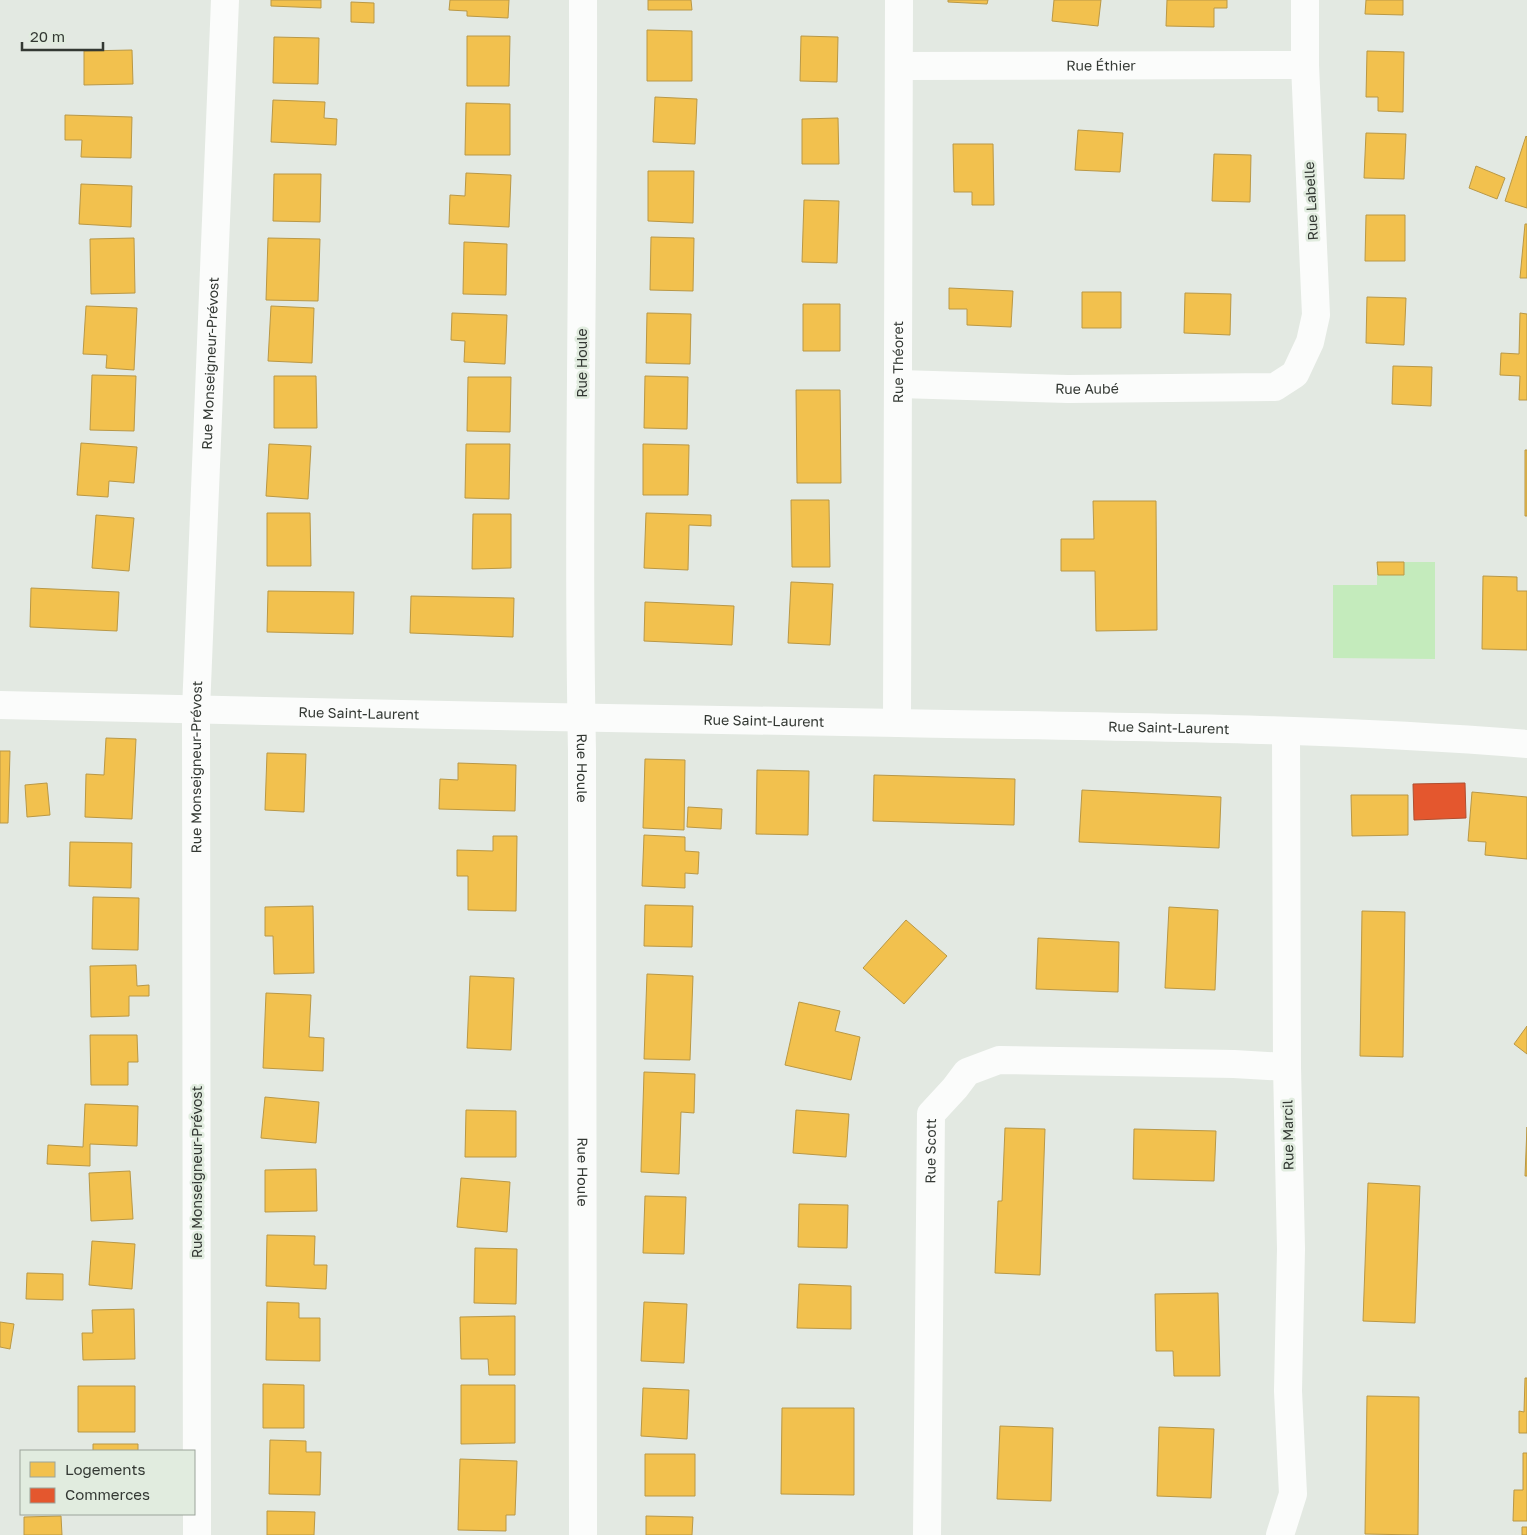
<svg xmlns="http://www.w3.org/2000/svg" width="1527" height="1535" font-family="'Golos Text',sans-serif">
<rect width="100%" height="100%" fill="#e3e9e2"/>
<path fill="#c4ebbc" d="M 1377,562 L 1435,562 L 1435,659 L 1333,658 L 1333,585 L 1377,585 Z"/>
<path fill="#f2c14e" stroke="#b99846" d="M 271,0 L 321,0 L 321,8 L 271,6 Z
M 450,0 L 509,0 L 508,18 L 467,16 L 467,11 L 449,10 Z
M 648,0 L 691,0 L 692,10 L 648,10 Z
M 948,0 L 988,0 L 987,4 L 948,2 Z
M 1054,0 L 1101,0 L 1098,26 L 1052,21 Z
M 1167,0 L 1227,0 L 1227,8 L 1214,8 L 1214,27 L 1166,26 Z
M 1366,0 L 1403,0 L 1403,15 L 1365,14 Z
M 351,2 L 374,3 L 374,23 L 351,22 Z
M 647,30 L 692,31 L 692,81 L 647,81 Z
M 467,36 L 510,36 L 509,86 L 467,86 Z
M 801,36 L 838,37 L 837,82 L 800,81 Z
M 274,37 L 319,38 L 318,84 L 273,83 Z
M 132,50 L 133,84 L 84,85 L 84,51 Z
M 1367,51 L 1404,52 L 1403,112 L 1378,111 L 1378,97 L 1366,97 Z
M 655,97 L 697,99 L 695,144 L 653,142 Z
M 273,100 L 325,102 L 324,118 L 337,119 L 336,145 L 271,142 Z
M 466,103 L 510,104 L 510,155 L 465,155 Z
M 65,115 L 132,117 L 131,158 L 81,157 L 82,140 L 65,140 Z
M 838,118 L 839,164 L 802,164 L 802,119 Z
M 1078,130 L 1123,133 L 1120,172 L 1075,170 Z
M 1366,133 L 1406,134 L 1404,179 L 1364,178 Z
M 1526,136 L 1527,137 L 1527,208 L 1505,201 Z
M 953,144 L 993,144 L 994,205 L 972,205 L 972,192 L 954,192 Z
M 1214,154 L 1251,155 L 1250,202 L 1212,201 Z
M 1476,166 L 1505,178 L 1497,199 L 1469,188 Z
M 648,171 L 694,171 L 693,223 L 648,221 Z
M 466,173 L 511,175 L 509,227 L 449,224 L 450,195 L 465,196 Z
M 274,174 L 321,174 L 320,222 L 273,221 Z
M 81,184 L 132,186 L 131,227 L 79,224 Z
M 804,200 L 839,201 L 837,263 L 802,262 Z
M 1366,215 L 1405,215 L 1405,261 L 1365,261 Z
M 1525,224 L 1527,224 L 1527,278 L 1520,278 Z
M 651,237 L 694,238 L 693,291 L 650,290 Z
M 134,238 L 135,293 L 91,294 L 90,239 Z
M 268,238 L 320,239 L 318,301 L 266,300 Z
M 464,242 L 507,244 L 506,295 L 463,294 Z
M 949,288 L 1013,291 L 1011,327 L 967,325 L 967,309 L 949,309 Z
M 1082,292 L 1121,292 L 1121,328 L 1082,328 Z
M 1185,293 L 1231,294 L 1230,335 L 1184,333 Z
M 1367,297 L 1406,298 L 1404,345 L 1366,343 Z
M 803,304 L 840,304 L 840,351 L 803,351 Z
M 86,306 L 137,308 L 134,370 L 106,368 L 107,355 L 83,354 Z
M 271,306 L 314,308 L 312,363 L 268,361 Z
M 452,313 L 507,315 L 505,364 L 464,362 L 465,341 L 451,340 Z
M 647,313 L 691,314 L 690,364 L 646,363 Z
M 1520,313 L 1527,314 L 1527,400 L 1519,400 L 1520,376 L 1500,375 L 1501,353 L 1519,354 Z
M 1393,366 L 1432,367 L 1431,406 L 1392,404 Z
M 92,375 L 136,376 L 134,431 L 90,430 Z
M 274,376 L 316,376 L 317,428 L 274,428 Z
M 645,376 L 688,377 L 687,429 L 644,428 Z
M 468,377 L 511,377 L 510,432 L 467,431 Z
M 796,390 L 840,390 L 841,483 L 797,483 Z
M 81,443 L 137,447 L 134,483 L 109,481 L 108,497 L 77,495 Z
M 269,444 L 311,446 L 308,499 L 266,496 Z
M 466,444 L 510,444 L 509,499 L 465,498 Z
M 643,444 L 689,445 L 688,495 L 643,495 Z
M 1525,450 L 1527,450 L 1527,516 L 1525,516 Z
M 791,500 L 829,500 L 830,567 L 792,567 Z
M 1093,501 L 1156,501 L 1157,630 L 1096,631 L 1095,571 L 1061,571 L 1061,539 L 1094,539 Z
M 267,513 L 310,513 L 311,566 L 267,566 Z
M 646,513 L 711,515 L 711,526 L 689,525 L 688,570 L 644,568 Z
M 473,514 L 511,514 L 511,568 L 472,569 Z
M 96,515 L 134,518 L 129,571 L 92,568 Z
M 1377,562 L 1404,562 L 1404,575 L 1378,575 Z
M 1483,576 L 1517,577 L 1517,591 L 1527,591 L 1527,650 L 1482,649 Z
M 791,582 L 833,584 L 830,645 L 788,643 Z
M 31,588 L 119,592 L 117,631 L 30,627 Z
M 268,591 L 354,592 L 353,634 L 267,632 Z
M 411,596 L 514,598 L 513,637 L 410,633 Z
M 645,602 L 734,606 L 732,645 L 644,641 Z
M 106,738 L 136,739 L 132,819 L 85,817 L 86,774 L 104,775 Z
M 0,751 L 10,751 L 8,823 L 0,823 Z
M 267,753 L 306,754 L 304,812 L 265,810 Z
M 645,759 L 685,760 L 684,830 L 643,828 Z
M 458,763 L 516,765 L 515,811 L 439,809 L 440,779 L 458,780 Z
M 757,770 L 809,771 L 808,835 L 756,834 Z
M 874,775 L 1015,779 L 1014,825 L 873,821 Z
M 47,783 L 50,815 L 27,817 L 25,785 Z
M 1082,790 L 1221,797 L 1219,848 L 1079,842 Z
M 1472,792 L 1527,797 L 1527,859 L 1485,855 L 1486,842 L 1468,841 Z
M 1351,795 L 1408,795 L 1408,835 L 1352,836 Z
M 688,807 L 722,809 L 721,829 L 687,827 Z
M 644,835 L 685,837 L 685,851 L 699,852 L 698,874 L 685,873 L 685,888 L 642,886 Z
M 493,836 L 517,836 L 516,911 L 468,910 L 468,876 L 457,876 L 457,850 L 493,851 Z
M 70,842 L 132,843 L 131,888 L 69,886 Z
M 93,897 L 139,898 L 138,950 L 92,949 Z
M 645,905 L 693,906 L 692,947 L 644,946 Z
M 313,906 L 314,973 L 274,974 L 273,936 L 265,936 L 265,907 Z
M 1169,907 L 1218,910 L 1215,990 L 1165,988 Z
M 1362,911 L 1405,912 L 1403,1057 L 1360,1056 Z
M 906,920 L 947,956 L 904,1004 L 863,968 Z
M 1038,938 L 1119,942 L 1118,992 L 1036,989 Z
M 136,965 L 137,986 L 149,985 L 149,996 L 129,996 L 129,1016 L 91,1017 L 90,966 Z
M 647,974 L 693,976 L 690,1060 L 644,1059 Z
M 470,976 L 514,978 L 511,1050 L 467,1048 Z
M 266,993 L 311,995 L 309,1037 L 324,1038 L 323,1071 L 263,1068 Z
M 799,1002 L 840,1011 L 835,1031 L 860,1037 L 851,1080 L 785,1065 Z
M 1527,1026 L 1527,1054 L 1514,1044 Z
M 90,1035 L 137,1035 L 138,1062 L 128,1062 L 128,1085 L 91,1085 Z
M 644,1072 L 695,1074 L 694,1113 L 681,1112 L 679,1174 L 641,1172 Z
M 265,1097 L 319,1102 L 316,1143 L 261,1138 Z
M 85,1104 L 138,1106 L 137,1146 L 90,1144 L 90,1166 L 47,1164 L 48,1145 L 83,1147 Z
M 466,1110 L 516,1111 L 516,1157 L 465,1157 Z
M 796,1110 L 849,1114 L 846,1157 L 793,1153 Z
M 1527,1127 L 1527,1176 L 1525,1176 Z
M 1005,1128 L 1045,1129 L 1040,1275 L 995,1273 L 998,1201 L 1002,1201 Z
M 1134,1129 L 1216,1131 L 1214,1181 L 1133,1179 Z
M 316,1169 L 317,1211 L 265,1212 L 265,1170 Z
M 130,1171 L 133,1219 L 91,1221 L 89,1173 Z
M 461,1178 L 510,1182 L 507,1232 L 457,1227 Z
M 1368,1183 L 1420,1186 L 1415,1323 L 1363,1321 Z
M 645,1196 L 686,1197 L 684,1254 L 643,1253 Z
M 799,1204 L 848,1205 L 847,1248 L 798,1247 Z
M 267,1235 L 315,1236 L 314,1265 L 327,1265 L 326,1289 L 266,1286 Z
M 92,1241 L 135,1244 L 132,1289 L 89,1285 Z
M 475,1248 L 517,1249 L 516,1304 L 474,1303 Z
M 27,1273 L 63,1274 L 63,1300 L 26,1299 Z
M 799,1284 L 851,1286 L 851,1329 L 797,1328 Z
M 1218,1293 L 1220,1376 L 1174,1376 L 1173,1351 L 1156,1351 L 1155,1294 Z
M 267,1302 L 299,1303 L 299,1318 L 320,1318 L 320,1361 L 266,1360 Z
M 644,1302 L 687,1304 L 684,1363 L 641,1361 Z
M 134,1309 L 135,1359 L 83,1360 L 82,1333 L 93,1333 L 92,1310 Z
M 515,1316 L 515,1375 L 489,1375 L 488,1359 L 461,1359 L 460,1317 Z
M 0,1322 L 14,1324 L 10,1349 L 0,1347 Z
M 1525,1378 L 1527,1378 L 1527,1433 L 1519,1433 L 1519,1411 L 1524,1412 Z
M 263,1384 L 304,1385 L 304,1428 L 263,1428 Z
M 461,1385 L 515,1385 L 515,1443 L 461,1444 Z
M 78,1386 L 135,1386 L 135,1432 L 78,1432 Z
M 643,1388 L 689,1390 L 687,1439 L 641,1436 Z
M 1367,1396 L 1419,1397 L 1418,1535 L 1365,1534 Z
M 782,1408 L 854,1408 L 854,1495 L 781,1494 Z
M 1000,1426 L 1053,1428 L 1051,1501 L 997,1499 Z
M 1159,1427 L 1214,1429 L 1211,1498 L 1157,1496 Z
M 270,1440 L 306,1441 L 306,1452 L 321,1452 L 320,1495 L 269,1494 Z
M 93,1444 L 138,1444 L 138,1451 L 93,1451 Z
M 1523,1453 L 1527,1453 L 1527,1521 L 1513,1521 L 1514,1490 L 1523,1490 Z
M 645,1454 L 695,1454 L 695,1496 L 645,1496 Z
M 460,1459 L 517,1461 L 515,1515 L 506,1515 L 506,1531 L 458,1530 Z
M 267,1511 L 315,1512 L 314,1535 L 267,1535 Z
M 61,1516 L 62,1535 L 24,1535 L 24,1517 Z
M 646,1516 L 693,1517 L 692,1535 L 646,1535 Z
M 1522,1527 L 1527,1527 L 1527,1535 L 1522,1535 Z"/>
<path fill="#e4572e" stroke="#af4e30" d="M 1465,783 L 1466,818 L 1414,820 L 1413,784 Z"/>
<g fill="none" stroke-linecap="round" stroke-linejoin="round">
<g stroke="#fbfcfb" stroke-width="28">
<path id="s1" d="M 583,0 C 584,250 577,501 582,751 L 583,1535"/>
<path id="s2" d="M 899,66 L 1305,65"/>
<path id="s3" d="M 899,384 L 1068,389 L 1275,387 L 1295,374 L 1310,342 L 1316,315 L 1305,65 L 1305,0"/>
<path id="s4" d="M 0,705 C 299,713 599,718 898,723 C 1108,727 1318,727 1527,744"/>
<path id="s5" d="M 897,723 L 899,0"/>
<path id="s6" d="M 197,1535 L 196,710 L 225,0"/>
<path id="s7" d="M 927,1535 L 931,1114 L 955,1088 L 967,1072 L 999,1060 L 1234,1064 L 1287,1067"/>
<path d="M 1280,1535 L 1293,1494 L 1288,1391 L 1291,1249 L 1287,1067 L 1286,731"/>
</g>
</g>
<g text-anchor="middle" stroke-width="5" stroke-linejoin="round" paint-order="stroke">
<g font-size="14" fill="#333833" stroke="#e1ecdf">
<text dy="5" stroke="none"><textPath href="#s2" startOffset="202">Rue Éthier</textPath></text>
<text transform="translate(1311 201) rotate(-93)" y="5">Rue Labelle</text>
<text dy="5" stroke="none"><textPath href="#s6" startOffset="1172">Rue Monseigneur-Prévost</textPath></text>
<text dy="5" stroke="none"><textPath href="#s5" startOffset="361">Rue Théoret</textPath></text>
<text transform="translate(582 363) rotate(-90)" y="5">Rue Houle</text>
<text dy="5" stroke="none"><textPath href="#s3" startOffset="188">Rue Aubé</textPath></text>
<text dy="5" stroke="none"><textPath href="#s4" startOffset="359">Rue Saint-Laurent</textPath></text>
<text dy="5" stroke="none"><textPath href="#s4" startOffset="764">Rue Saint-Laurent</textPath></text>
<text dy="5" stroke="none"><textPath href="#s4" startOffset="1169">Rue Saint-Laurent</textPath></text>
<text dy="5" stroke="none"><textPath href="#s6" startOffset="768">Rue Monseigneur-Prévost</textPath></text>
<text dy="5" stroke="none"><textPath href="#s1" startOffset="768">Rue Houle</textPath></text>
<text transform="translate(1288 1135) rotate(-91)" y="5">Rue Marcil</text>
<text dy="5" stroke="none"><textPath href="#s7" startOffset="384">Rue Scott</textPath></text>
<text transform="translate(197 1172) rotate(-90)" y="5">Rue Monseigneur-Prévost</text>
<text dy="5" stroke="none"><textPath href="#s1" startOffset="1172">Rue Houle</textPath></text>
</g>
</g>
<rect x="20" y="1450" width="175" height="65" fill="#e1ecdf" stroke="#9ba49a"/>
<rect x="30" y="1462" width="25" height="15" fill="#f2c14e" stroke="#9ba49a"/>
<text x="65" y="1475" font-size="15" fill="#333833">Logements</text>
<rect x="30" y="1488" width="25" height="15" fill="#e4572e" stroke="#9ba49a"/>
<text x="65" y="1500" font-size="15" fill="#333833">Commerces</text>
<path d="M22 42v8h81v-8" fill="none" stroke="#333833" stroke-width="2.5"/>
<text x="30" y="42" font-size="15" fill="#333833" stroke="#e1ecdf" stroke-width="4" paint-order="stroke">20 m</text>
</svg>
